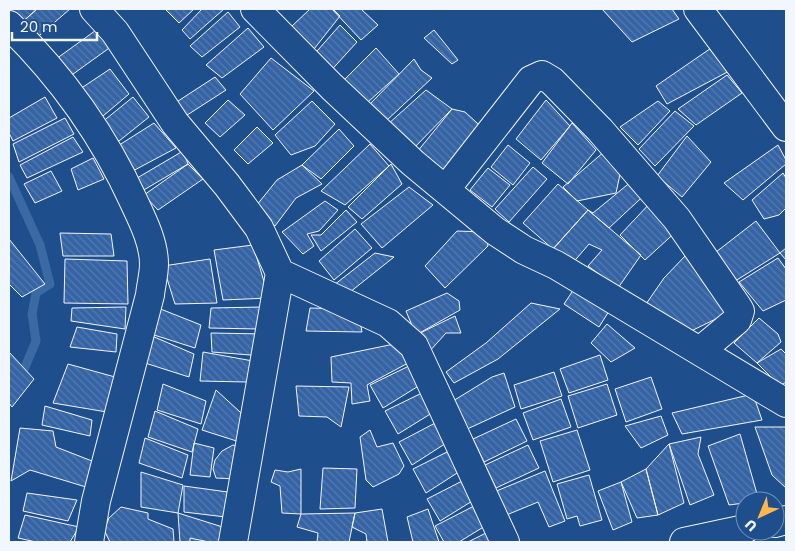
<svg xmlns="http://www.w3.org/2000/svg" width="795" height="551" font-family="Poppins,sans-serif">
<defs>
<pattern id="building-back-hatch" width="6" height="6" patternUnits="userSpaceOnUse" patternTransform="scale(1.25)"><rect width="6" height="6" fill="#3563a3"/><path d="M-1 5l2 2M0 0l6 6M5-1l2 2" fill="none" stroke="#537ab1"/></pattern>
</defs>
<rect width="100%" height="100%" fill="#1f4e8c"/>
<g fill="none" stroke-linecap="round" stroke-linejoin="round">
<path stroke="#3b69a3" stroke-width="9" d="M 9,177 L 40,245 L 50,284 L 36,293 L 32,314 L 36,341 L 20,379"/>
</g>
<path fill="url(#building-back-hatch)" stroke="#f2f6ff" d="M 9,9 L 37,9 L 19,25 L 9,13 Z
M 37,9 L 70,9 L 33,41 L 19,25 Z
M 165,9 L 194,9 L 179,23 Z
M 202,9 L 224,9 L 190,39 L 182,30 Z
M 310,9 L 333,9 L 340,16 L 314,49 L 291,27 Z
M 332,9 L 361,9 L 378,25 L 361,40 Z
M 602,9 L 672,9 L 679,19 L 632,42 Z
M 228,12 L 240,27 L 202,57 L 190,46 Z
M 340,25 L 357,42 L 327,75 L 310,59 Z
M 99,28 L 112,46 L 69,77 L 56,59 Z
M 248,28 L 264,47 L 222,78 L 206,65 Z
M 434,30 L 458,60 L 452,64 L 424,38 Z
M 717,44 L 733,69 L 667,104 L 656,86 Z
M 376,48 L 399,74 L 368,102 L 344,80 Z
M 271,58 L 314,91 L 273,130 L 240,94 Z
M 414,59 L 421,70 L 432,78 L 386,121 L 370,104 Z
M 110,69 L 129,94 L 103,116 L 77,91 Z
M 727,75 L 742,93 L 696,125 L 678,109 Z
M 215,77 L 226,90 L 181,119 L 172,105 Z
M 426,90 L 452,109 L 411,151 L 387,125 Z
M 45,97 L 57,118 L 13,141 L 9,133 L 9,118 Z
M 133,97 L 149,117 L 119,141 L 101,123 Z
M 228,100 L 245,115 L 220,137 L 205,123 Z
M 546,100 L 570,126 L 541,160 L 516,139 Z
M 312,101 L 335,124 L 315,146 L 291,155 L 275,135 Z
M 658,101 L 670,111 L 638,145 L 620,127 Z
M 452,109 L 465,112 L 487,132 L 451,180 L 417,152 Z
M 675,111 L 694,126 L 655,166 L 639,149 Z
M 65,118 L 74,134 L 19,162 L 13,144 Z
M 154,123 L 176,148 L 129,173 L 113,149 Z
M 572,123 L 596,150 L 568,184 L 542,163 Z
M 257,127 L 273,143 L 248,164 L 234,150 Z
M 339,129 L 354,146 L 321,179 L 302,165 Z
M 687,136 L 711,162 L 682,197 L 657,176 Z
M 73,137 L 83,152 L 27,178 L 20,165 Z
M 370,144 L 389,166 L 345,205 L 321,191 Z
M 508,145 L 530,163 L 513,185 L 491,167 Z
M 778,145 L 786,160 L 786,164 L 743,200 L 724,183 Z
M 183,151 L 188,164 L 142,191 L 132,181 Z
M 605,151 L 622,165 L 616,193 L 577,201 L 563,187 Z
M 93,158 L 104,179 L 78,190 L 71,169 Z
M 188,164 L 203,179 L 158,210 L 144,195 Z
M 391,164 L 402,184 L 362,219 L 348,207 Z
M 302,165 L 322,184 L 296,198 L 275,226 L 256,206 L 277,180 Z
M 533,167 L 547,179 L 509,222 L 495,209 Z
M 488,168 L 510,185 L 492,207 L 470,190 Z
M 51,171 L 62,191 L 35,203 L 24,184 Z
M 783,173 L 786,178 L 786,208 L 779,215 L 764,219 L 752,200 Z
M 638,176 L 651,189 L 609,228 L 588,210 L 593,213 Z
M 558,184 L 588,210 L 553,249 L 523,223 Z
M 409,187 L 433,205 L 382,248 L 361,224 Z
M 325,201 L 338,210 L 319,231 L 307,234 L 314,246 L 303,254 L 282,232 Z
M 652,201 L 680,228 L 645,260 L 620,235 Z
M 346,210 L 357,222 L 321,251 L 311,235 L 321,235 Z
M 588,210 L 641,255 L 618,288 L 588,266 L 602,250 L 589,244 L 571,265 L 553,249 Z
M 756,221 L 780,253 L 732,283 L 707,259 Z
M 355,229 L 372,248 L 334,280 L 319,261 Z
M 457,231 L 485,232 L 488,246 L 445,288 L 425,266 Z
M 60,233 L 111,234 L 114,256 L 63,256 Z
M 9,239 L 45,284 L 22,297 L 9,284 Z
M 253,245 L 269,298 L 223,300 L 214,250 Z
M 786,248 L 786,260 L 780,253 Z
M 375,253 L 394,257 L 345,296 L 334,285 Z
M 686,255 L 736,309 L 681,336 L 646,304 L 664,278 Z
M 778,258 L 786,269 L 786,300 L 763,311 L 739,282 Z
M 65,259 L 127,261 L 128,304 L 64,303 Z
M 210,259 L 217,303 L 175,304 L 163,266 Z
M 578,283 L 611,308 L 599,327 L 564,304 Z
M 447,293 L 459,301 L 460,310 L 416,335 L 406,311 Z
M 531,303 L 560,309 L 498,359 L 454,383 L 446,372 L 486,343 Z
M 126,307 L 125,329 L 71,321 L 72,308 Z
M 262,307 L 258,329 L 209,328 L 211,308 Z
M 158,308 L 201,325 L 195,348 L 151,334 Z
M 310,308 L 345,309 L 359,316 L 362,332 L 306,331 Z
M 455,316 L 461,333 L 446,333 L 428,353 L 416,335 Z
M 759,318 L 778,334 L 781,342 L 757,363 L 734,343 Z
M 607,324 L 635,348 L 611,362 L 591,343 Z
M 77,327 L 117,334 L 116,352 L 70,347 Z
M 211,333 L 264,334 L 263,356 L 212,352 Z
M 152,336 L 194,354 L 189,377 L 145,363 Z
M 399,343 L 410,362 L 367,385 L 370,401 L 352,404 L 351,383 L 332,382 L 331,357 Z
M 781,349 L 786,354 L 786,382 L 780,386 L 757,363 Z
M 9,352 L 34,379 L 12,407 L 9,403 Z
M 203,352 L 253,361 L 247,382 L 200,381 Z
M 600,355 L 608,380 L 569,393 L 560,369 Z
M 68,364 L 115,377 L 107,412 L 53,403 Z
M 411,365 L 425,382 L 383,408 L 370,385 Z
M 554,372 L 562,396 L 521,409 L 514,385 Z
M 504,373 L 515,407 L 465,430 L 453,401 L 492,377 Z
M 651,377 L 662,409 L 626,422 L 615,389 Z
M 163,384 L 206,401 L 201,424 L 157,410 Z
M 607,384 L 617,415 L 578,428 L 568,396 Z
M 296,386 L 349,387 L 341,427 L 327,417 L 299,416 Z
M 216,390 L 251,422 L 246,444 L 202,430 Z
M 426,391 L 440,408 L 398,434 L 385,411 Z
M 753,394 L 762,420 L 682,434 L 672,413 Z
M 561,399 L 571,427 L 533,440 L 523,413 Z
M 45,406 L 92,420 L 90,436 L 42,425 Z
M 155,411 L 198,429 L 192,452 L 148,437 Z
M 661,416 L 668,435 L 641,448 L 625,426 Z
M 516,419 L 527,441 L 484,462 L 473,439 Z
M 439,421 L 454,438 L 412,465 L 399,442 Z
M 755,427 L 786,427 L 786,488 L 772,475 Z
M 20,428 L 53,431 L 56,447 L 92,461 L 86,487 L 30,470 L 11,481 Z
M 370,430 L 377,447 L 393,443 L 404,466 L 399,474 L 373,487 L 366,480 L 360,437 Z
M 577,430 L 590,470 L 553,482 L 540,441 Z
M 740,434 L 759,501 L 729,505 L 708,446 Z
M 701,437 L 698,454 L 714,495 L 690,505 L 669,444 Z
M 145,438 L 188,455 L 182,478 L 139,463 Z
M 194,443 L 214,448 L 210,477 L 190,475 Z
M 669,444 L 684,503 L 658,515 L 646,469 Z
M 233,445 L 242,447 L 237,479 L 216,478 L 213,469 L 215,460 L 222,451 Z
M 528,445 L 539,468 L 496,488 L 485,465 Z
M 453,449 L 468,466 L 426,493 L 413,469 Z
M 323,468 L 357,469 L 355,508 L 320,509 Z
M 301,469 L 301,514 L 282,513 L 280,486 L 271,482 L 275,470 L 288,472 Z
M 646,469 L 658,515 L 637,518 L 621,482 Z
M 545,471 L 565,521 L 549,527 L 538,502 L 504,516 L 494,492 Z
M 141,472 L 183,485 L 178,513 L 141,507 Z
M 589,475 L 602,520 L 580,526 L 577,516 L 567,519 L 557,484 Z
M 468,478 L 482,495 L 440,521 L 427,499 Z
M 621,482 L 632,522 L 613,530 L 598,491 Z
M 184,486 L 235,493 L 234,518 L 184,512 Z
M 27,493 L 77,500 L 68,521 L 23,511 Z
M 476,505 L 490,523 L 459,542 L 444,542 L 435,526 Z
M 121,507 L 148,513 L 148,519 L 173,529 L 174,542 L 110,542 L 104,530 L 109,518 Z
M 382,509 L 388,542 L 367,542 L 366,534 L 352,527 L 355,513 Z
M 428,509 L 439,542 L 413,542 L 407,517 Z
M 178,513 L 229,529 L 221,542 L 180,542 Z
M 355,513 L 349,542 L 317,542 L 318,533 L 297,527 L 301,514 Z
M 25,515 L 79,527 L 70,542 L 36,542 L 18,538 Z
M 488,532 L 497,542 L 468,542 Z
M 190,538 L 209,542 L 190,542 Z"/>
<g fill="none" stroke-linecap="round" stroke-linejoin="round">
<defs>
<path id="minor" d="M 94,9 L 115,32 L 175,123 L 227,185 L 259,228 L 280,273 L 233,542
M 255,9 L 332,87 L 413,163 L 495,231 L 524,250 L 556,265 L 786,403
M 698,9 L 786,127
M 9,25 C 61,76 104,136 134,202 C 143,221 154,243 154,264 C 154,274 151,285 150,295 L 96,501 L 89,542
M 446,189 L 531,80 L 542,75 L 552,81 L 600,130 L 677,219 L 737,306 L 740,311 L 737,320 L 700,351
M 280,273 L 388,323 L 414,346 L 505,542
M 775,523 L 786,520
M 684,542 L 745,529"/>
</defs>
<use href="#minor" stroke="#f2f6ff" stroke-width="30"/>
<use href="#minor" stroke="#1f4e8c" stroke-width="28"/>
</g>
<rect width="795" height="551" fill="none" stroke="#f2f6ff" stroke-width="20"/>
<g transform="translate(760 516) rotate(224)"><circle r="24" fill="#1f4e8c" stroke="#7391ba"/>
<path d="M0-4L9 19L0 12L-9 19Z" fill="#ffb74d"/>
<text y="-8" font-size="14" font-weight="bold" text-anchor="middle" fill="#f2f6ff">U</text>
</g>
<path d="M12 32v8h85v-8" fill="none" stroke="#f2f6ff" stroke-width="2.5"/>
<text x="20" y="32" font-size="15" fill="#f2f6ff" stroke="#1f4e8c" stroke-width="4" paint-order="stroke">20 m</text>
</svg>
